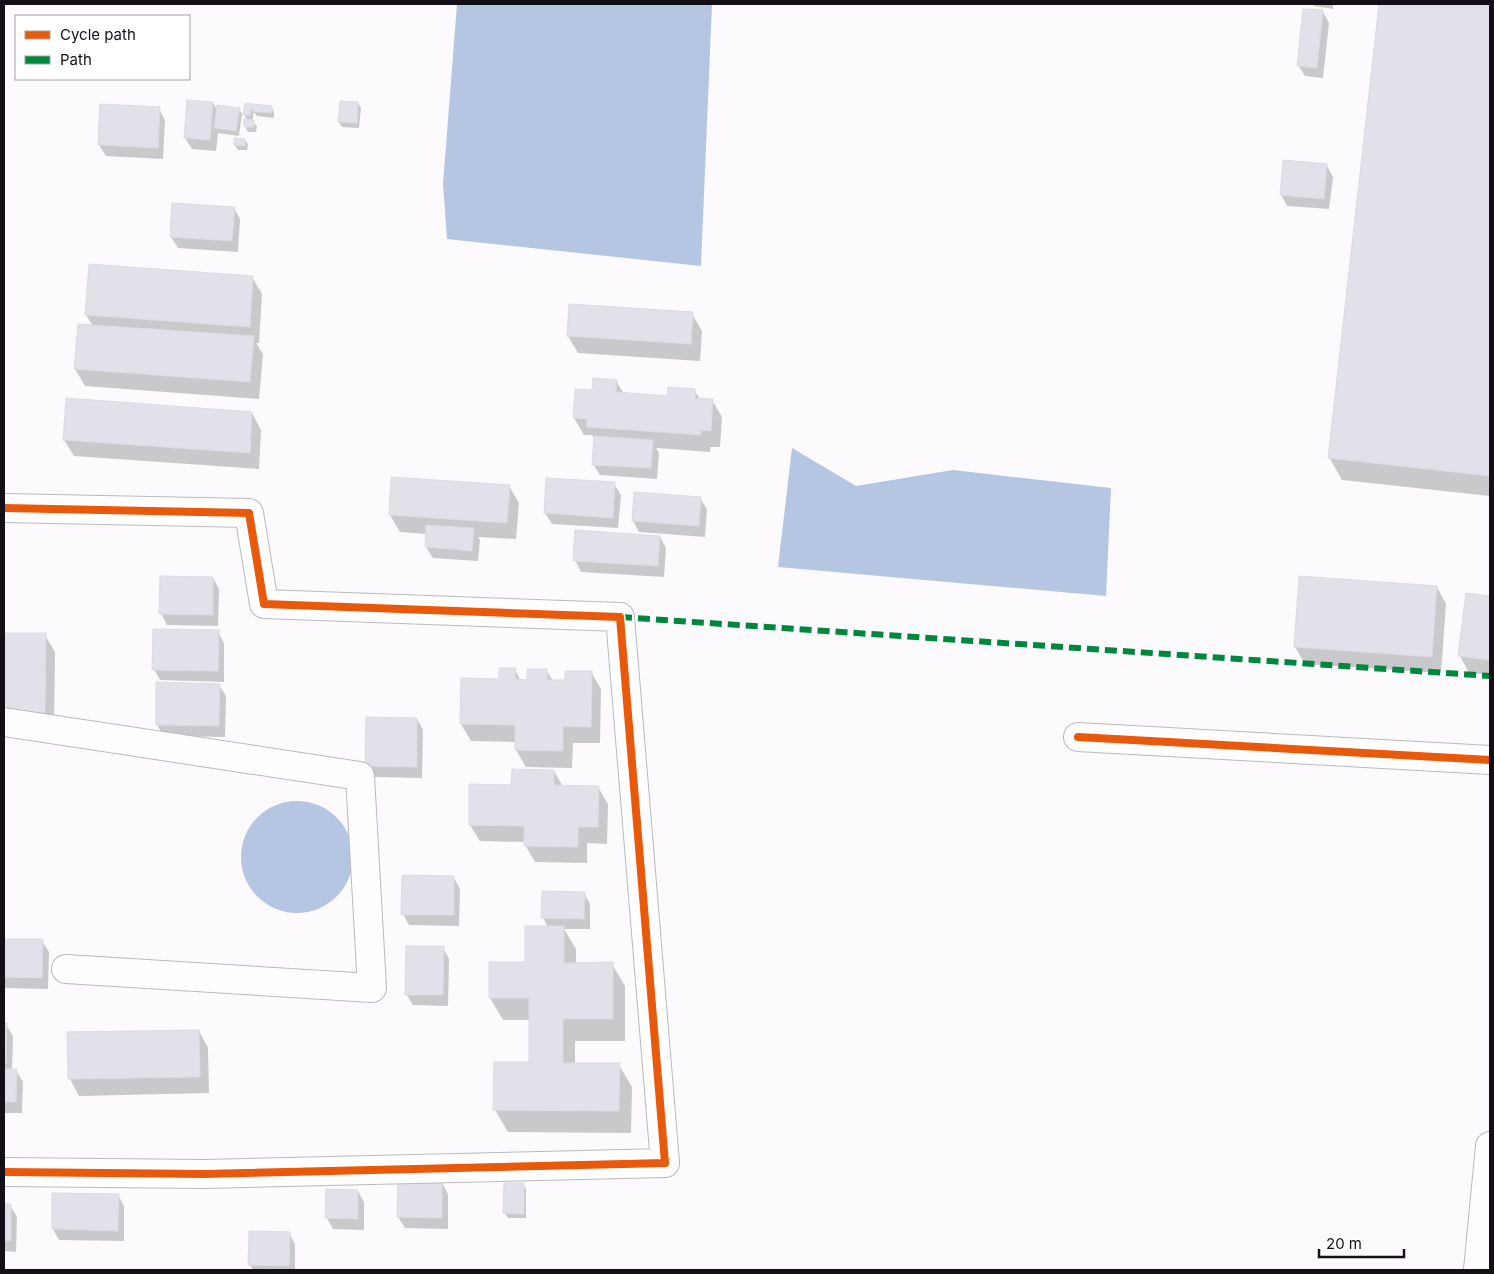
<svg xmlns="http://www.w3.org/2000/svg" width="1494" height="1274" font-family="Inter,sans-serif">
<rect width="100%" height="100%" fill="#fcfafd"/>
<path fill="#b4c6e1" d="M 457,4 L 712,4 L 701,266 L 447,239 L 443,184 Z
M 792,448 L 856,486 L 953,470 L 1111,488 L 1106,596 L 778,567 Z
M241 857a56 56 0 1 1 112 0a56 56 0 1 1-112 0Z"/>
<path fill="#0003" d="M 1313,4 L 1333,4 L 1333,9 L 1314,6 Z
M 1381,4 L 1490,4 L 1490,496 L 1342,480 L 1329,457 Z
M 1323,12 L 1329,23 L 1323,78 L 1305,76 L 1298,65 Z
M 213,103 L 218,112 L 239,109 L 242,114 L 239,136 L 218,133 L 216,151 L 192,149 L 185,138 Z
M 358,103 L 361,108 L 359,128 L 342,127 L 339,122 Z
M 251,105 L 254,110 L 271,107 L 274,112 L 274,118 L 257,116 L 254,112 L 252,121 L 257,126 L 256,132 L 248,132 L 245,126 L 248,121 L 244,115 Z
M 159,109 L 165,120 L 163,159 L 106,156 L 99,145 Z
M 245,140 L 248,145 L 247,150 L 238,150 L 235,145 Z
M 1327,166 L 1333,177 L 1329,209 L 1287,206 L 1281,194 Z
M 234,208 L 240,219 L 238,252 L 178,248 L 171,237 Z
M 252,277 L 262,294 L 259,343 L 256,343 L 263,354 L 259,399 L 85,386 L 75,369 L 79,325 L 93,326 L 86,315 Z
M 692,314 L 702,331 L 700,361 L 578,353 L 568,336 Z
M 616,381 L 624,394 L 669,397 L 694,390 L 700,399 L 712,400 L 722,417 L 720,447 L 710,447 L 710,452 L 656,448 L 659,453 L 657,479 L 600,475 L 593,464 L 595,440 L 592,435 L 584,435 L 574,418 L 593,392 Z
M 252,413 L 261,430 L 259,469 L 74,456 L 64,440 Z
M 614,484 L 621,495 L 618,528 L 552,524 L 545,513 Z
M 509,486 L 519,503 L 516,539 L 478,537 L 480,540 L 478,561 L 433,558 L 426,547 L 427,534 L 400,532 L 390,515 Z
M 700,498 L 707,509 L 705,537 L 639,532 L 633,521 Z
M 660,537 L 666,548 L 664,577 L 581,572 L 575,560 Z
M 213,578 L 219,589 L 218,626 L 167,625 L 161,613 Z
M 1437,587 L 1446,604 L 1441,673 L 1305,664 L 1295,647 Z
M 1467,595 L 1490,597 L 1490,675 L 1469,673 L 1460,656 Z
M 218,632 L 224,643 L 224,682 L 160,680 L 154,669 Z
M 4,634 L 45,635 L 55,652 L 54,732 L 4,731 Z
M 515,670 L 521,681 L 528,681 L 546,670 L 553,681 L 566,681 L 591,672 L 601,689 L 600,743 L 573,743 L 572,768 L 526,767 L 516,750 L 516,742 L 471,741 L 461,724 L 462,680 L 500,680 Z
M 219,685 L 226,696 L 225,737 L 163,736 L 157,724 Z
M 417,719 L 423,730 L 422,778 L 373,777 L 366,766 Z
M 554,771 L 563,787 L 598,787 L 608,804 L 607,844 L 587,843 L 587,863 L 535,862 L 525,845 L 525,842 L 480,841 L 470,825 L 513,786 Z
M 454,878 L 460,889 L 459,926 L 409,925 L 403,914 Z
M 584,893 L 590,904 L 590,929 L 564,929 L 576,949 L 576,964 L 612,964 L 625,986 L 625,1041 L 575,1041 L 575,1064 L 619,1065 L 632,1087 L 631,1133 L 508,1132 L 495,1110 L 530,1063 L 531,1020 L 503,1020 L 490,998 L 526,963 L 548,927 L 543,918 Z
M 4,940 L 42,941 L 49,952 L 48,989 L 4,988 Z
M 443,948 L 449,959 L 448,1006 L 413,1005 L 406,994 Z
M 4,1025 L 6,1025 L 13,1036 L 12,1070 L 16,1070 L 23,1082 L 22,1113 L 4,1113 Z
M 199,1031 L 208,1048 L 209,1093 L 79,1096 L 70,1079 Z
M 442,1183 L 448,1194 L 448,1229 L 405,1228 L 398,1217 Z
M 523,1184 L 526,1189 L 526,1218 L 508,1218 L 505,1213 Z
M 358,1191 L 364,1202 L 364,1230 L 333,1229 L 327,1218 Z
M 54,1194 L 118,1195 L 124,1206 L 124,1241 L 59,1240 L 53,1229 Z
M 4,1205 L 10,1205 L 17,1217 L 16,1252 L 4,1251 Z
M 289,1233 L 295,1244 L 295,1270 L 253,1270 L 250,1265 Z"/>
<path fill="#e2e1ea" stroke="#dcdbe2" d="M 1379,4 L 1490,4 L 1490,476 L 1328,458 Z
M 1303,9 L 1323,10 L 1317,68 L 1297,66 Z
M 187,100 L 213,102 L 210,140 L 184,138 Z
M 340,101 L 358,102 L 357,123 L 338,122 Z
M 245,103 L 252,104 L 250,116 L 243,115 Z
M 100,104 L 160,107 L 158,148 L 98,145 Z
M 253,104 L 272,106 L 272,113 L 252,111 Z
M 217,105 L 240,108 L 236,131 L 214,128 Z
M 244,119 L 254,120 L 254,127 L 244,127 Z
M 234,138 L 245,139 L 245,146 L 234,145 Z
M 1283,160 L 1327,164 L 1324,199 L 1280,195 Z
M 172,203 L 235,207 L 232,241 L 170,237 Z
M 89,264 L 253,276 L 250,327 L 85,315 Z
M 569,304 L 693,312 L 691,344 L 567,336 Z
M 78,324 L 254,336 L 250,382 L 74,369 Z
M 593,378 L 617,380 L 616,392 L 667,396 L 668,387 L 695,389 L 695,398 L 713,399 L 711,431 L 701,430 L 701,435 L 586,427 L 587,419 L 573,418 L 575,389 L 592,390 Z
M 66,398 L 252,412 L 250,453 L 63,440 Z
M 594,436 L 653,440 L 651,468 L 592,465 Z
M 391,477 L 510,485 L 507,523 L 389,515 Z
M 546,478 L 615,482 L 613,518 L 544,513 Z
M 634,492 L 701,497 L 699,526 L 632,521 Z
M 426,525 L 474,528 L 472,551 L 425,547 Z
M 575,530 L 660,536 L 658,566 L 573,561 Z
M 160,576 L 213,577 L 213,615 L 159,614 Z
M 1299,576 L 1437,586 L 1432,657 L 1294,647 Z
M 1466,593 L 1490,596 L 1490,660 L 1458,656 Z
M 153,629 L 219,630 L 218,671 L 152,670 Z
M 4,633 L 46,633 L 45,715 L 4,715 Z
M 499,668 L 516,668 L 515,679 L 527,680 L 527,669 L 547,669 L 547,680 L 565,680 L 565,671 L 592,671 L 591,727 L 563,726 L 563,751 L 515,750 L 515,725 L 460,724 L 461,678 L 499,679 Z
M 156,682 L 220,684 L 219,726 L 156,725 Z
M 366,717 L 417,718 L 417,767 L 365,766 Z
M 512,769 L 554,770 L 554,785 L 599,786 L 598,827 L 578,827 L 578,847 L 524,846 L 524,826 L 469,825 L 469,784 L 511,785 Z
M 402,875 L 454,876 L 454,915 L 401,915 Z
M 542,891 L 585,892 L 584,919 L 541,918 Z
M 525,926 L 564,926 L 564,963 L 613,962 L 613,1019 L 563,1019 L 563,1063 L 620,1063 L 619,1111 L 493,1110 L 494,1062 L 529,1062 L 529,998 L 489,998 L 489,962 L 525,962 Z
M 4,939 L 43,939 L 42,978 L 4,977 Z
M 406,946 L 444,946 L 443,995 L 405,995 Z
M 4,1023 L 7,1023 L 6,1063 L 4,1063 Z
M 199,1030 L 200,1077 L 68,1079 L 67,1032 Z
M 4,1069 L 17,1069 L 16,1102 L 4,1102 Z
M 398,1181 L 442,1182 L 442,1218 L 397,1217 Z
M 504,1183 L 524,1183 L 524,1214 L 503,1213 Z
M 326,1189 L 358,1190 L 358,1219 L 325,1218 Z
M 52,1193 L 119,1194 L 118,1231 L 52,1229 Z
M 4,1204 L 11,1204 L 11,1241 L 4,1241 Z
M 249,1231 L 290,1232 L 289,1266 L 248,1265 Z"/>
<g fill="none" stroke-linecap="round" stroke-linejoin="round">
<defs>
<path id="minor" d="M 4,508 L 249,513 L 264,604 L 620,617 L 665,1163 L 204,1174 L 4,1172
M 4,722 L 360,776 L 372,988 L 66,969
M 1078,737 L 1490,760
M 1478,1270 L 1490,1146"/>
</defs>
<use href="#minor" stroke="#bcb9be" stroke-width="30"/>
<use href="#minor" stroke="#fffeff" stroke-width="28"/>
<path stroke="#00873e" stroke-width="6" stroke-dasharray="12 6" stroke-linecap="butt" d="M 620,617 L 1490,676"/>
<defs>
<path id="cycleway" d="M 4,508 L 249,513 L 264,604 L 620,617 L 665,1163 L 204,1174 L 4,1172
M 1078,737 L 1490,760"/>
</defs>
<use href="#cycleway" stroke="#fff" stroke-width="11"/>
<use href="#cycleway" stroke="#e8590c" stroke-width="8"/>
</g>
<rect width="1494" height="1274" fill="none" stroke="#140f17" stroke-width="10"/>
<rect x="15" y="15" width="175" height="65" fill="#ffffff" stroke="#a19fa2"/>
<rect x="25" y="31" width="25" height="8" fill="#e8590c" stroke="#a19fa2"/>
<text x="60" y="40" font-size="15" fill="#140f17">Cycle path</text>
<rect x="25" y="56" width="25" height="8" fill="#00873e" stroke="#a19fa2"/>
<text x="60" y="65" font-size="15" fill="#140f17">Path</text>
<path d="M1319 1249v8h85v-8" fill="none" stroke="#140f17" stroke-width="2.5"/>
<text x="1326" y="1249" font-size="15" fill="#140f17" stroke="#ffffff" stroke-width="4" paint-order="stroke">20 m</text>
</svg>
